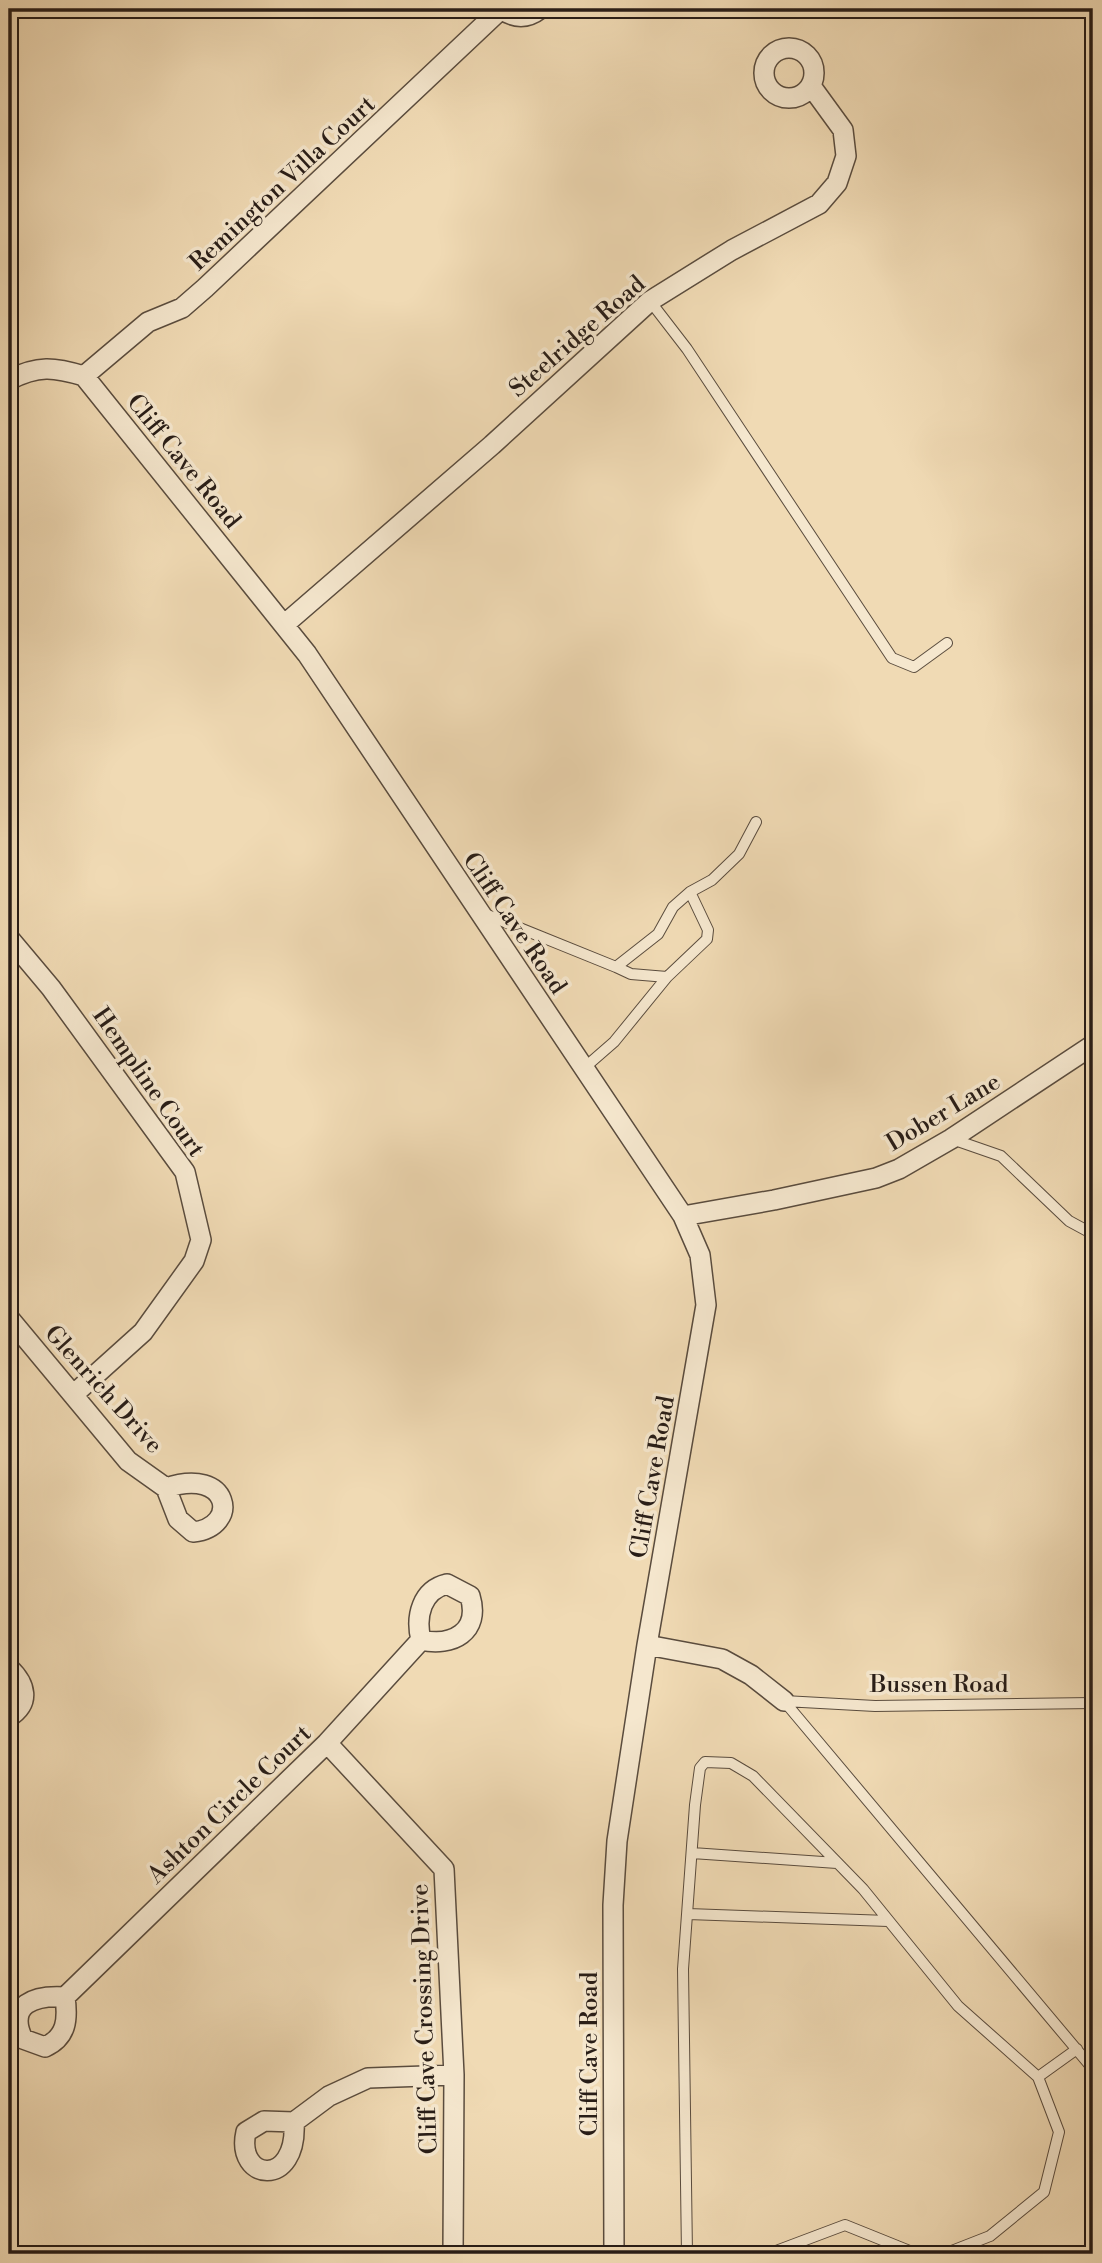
<svg xmlns="http://www.w3.org/2000/svg" width="1102" height="2263" font-family="'Libre Bodoni',serif">
<rect width="100%" height="100%" fill="#f0dab4"/>
<filter id="stains"><feTurbulence type="fractalNoise" baseFrequency=".00286" numOctaves="4"/><feColorMatrix values="0 0 0 0 .2 0 0 0 0 .09 0 0 0 0 .02 0 0 0 .5 -.17"/></filter>
<radialGradient id="worn" r=".72"><stop offset=".6" stop-color="#630" stop-opacity="0"/><stop offset="1" stop-color="#630" stop-opacity=".3"/></radialGradient>
<g fill="none" stroke-linecap="round" stroke-linejoin="round">
<defs>
<path id="lane" d="M 650,301 L 687,349 L 892,658 L 914,667 L 947,643
M 485,914 L 616,967 L 658,934 L 673,907 L 690,892 L 712,880 L 739,854 L 756,822
M 616,967 L 631,974 L 667,977
M 583,1069 L 614,1042 L 667,977 L 707,939 L 708,930 L 690,892
M 952,1139 L 1001,1156 L 1069,1221 L 1093,1234
M 784,1701 L 1093,2069
M 784,1701 L 875,1706 L 1093,1703
M 692,1853 L 837,1863
M 688,1914 L 888,1921
M 687,2254 L 683,1969 L 695,1805 L 700,1768 L 705,1762 L 731,1763 L 753,1776 L 863,1889 L 958,2006 L 1038,2077
M 768,2254 L 845,2225 L 917,2254
M 944,2254 L 990,2236 L 1044,2192 L 1059,2132 L 1038,2077 L 1077,2049"/>
<path id="street" d="M 501,9 C 515,19 527,19 540,9
M764 73a25 25 0 1 1 50 0a25 25 0 1 1-50 0Z
M 84,376 L 148,322 L 182,308 L 205,288 L 501,9
M 9,380 C 38,365 54,367 84,376 L 307,654 L 683,1216 L 700,1255 L 706,1305 L 647,1645 L 722,1659 L 751,1675 L 784,1701
M 285,624 L 492,445 L 650,301 L 732,250 L 819,204 L 837,183 L 846,156 L 843,130 L 811,86
M 9,938 L 51,988 L 185,1172 L 201,1240 L 194,1261 L 143,1332 L 73,1395
M 683,1216 L 774,1200 L 876,1178 L 899,1169 L 951,1139 L 1093,1045
M 9,1318 L 128,1461 L 166,1488 L 178,1519 L 193,1532 C 241,1527 230,1466 166,1488
M 9,1668 C 26,1684 31,1703 9,1717
M 327,1743 L 444,1869 L 454,2075 L 453,2254
M 65,1997 C 35,1995 6,2004 23,2039 L 45,2047 C 67,2037 68,2019 65,1997 L 327,1743 L 421,1640 C 452,1647 481,1632 470,1596 L 447,1584 C 422,1590 415,1616 421,1640
M 294,2122 C 298,2189 235,2181 246,2132 L 264,2121 L 294,2122 L 329,2096 L 368,2078 L 454,2075
M 614,2254 L 613,1905 L 617,1841 L 647,1645"/>
</defs>
<use href="#lane" stroke="#5a4c3e" stroke-width="12"/>
<use href="#street" stroke="#5a4c3e" stroke-width="22"/>
<use href="#lane" stroke="#f5e7ce" stroke-width="10"/>
<use href="#street" stroke="#f5e7ce" stroke-width="19"/>
</g>
<g text-anchor="middle" stroke-width="7" stroke-linejoin="round" paint-order="stroke">
<g font-size="24" fill="#281d17" stroke="#f5e7ce">
<text transform="translate(282 183) rotate(-43)" y="8">Remington Villa Court</text>
<text transform="translate(577 336) rotate(-41)" y="8">Steelridge Road</text>
<text transform="translate(184 461) rotate(51)" y="8">Cliff Cave Road</text>
<text transform="translate(515 923) rotate(56)" y="8">Cliff Cave Road</text>
<text transform="translate(149 1082) rotate(55)" y="8">Hempline Court</text>
<text transform="translate(943 1112) rotate(-31)" y="8">Dober Lane</text>
<text transform="translate(104 1389) rotate(48)" y="8">Glenrich Drive</text>
<text transform="translate(652 1477) rotate(-80)" y="8">Cliff Cave Road</text>
<text x="939" y="1692">Bussen Road</text>
<text transform="translate(229 1804) rotate(-44)" y="8">Ashton Circle Court</text>
<text transform="translate(424 2019) rotate(-92)" y="8">Cliff Cave Crossing Drive</text>
<text transform="translate(589 2054) rotate(-90)" y="8">Cliff Cave Road</text>
</g>
</g>
<rect width="1102" height="2263" fill="none" stroke="#f0dab4" stroke-width="35"/>
<rect x="10" y="10" width="1081" height="2242" fill="none" stroke="#281d17" stroke-width="3.5"/>
<rect x="18" y="18" width="1067" height="2228" fill="none" stroke="#281d17" stroke-width="2"/>
<rect width="100%" height="100%" filter="url(#stains)"/>
<rect width="100%" height="100%" fill="url(#worn)"/>
</svg>
